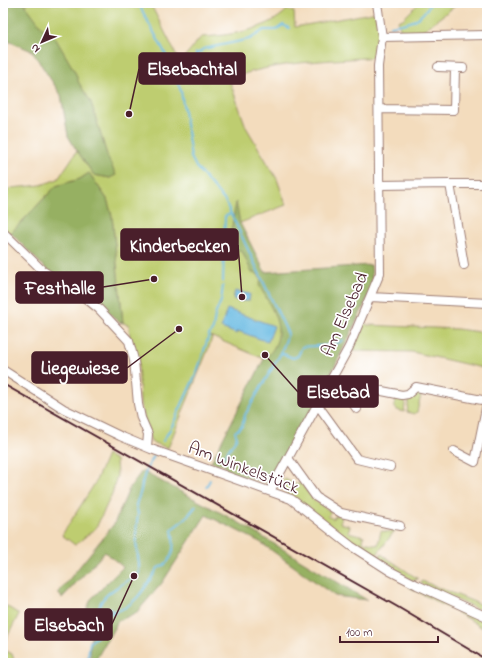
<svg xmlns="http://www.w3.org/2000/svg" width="490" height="666" font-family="'Indie Flower',sans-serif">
<rect width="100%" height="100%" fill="#fff"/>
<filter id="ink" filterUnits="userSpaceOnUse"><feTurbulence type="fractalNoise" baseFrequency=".025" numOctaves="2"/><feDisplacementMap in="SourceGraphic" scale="8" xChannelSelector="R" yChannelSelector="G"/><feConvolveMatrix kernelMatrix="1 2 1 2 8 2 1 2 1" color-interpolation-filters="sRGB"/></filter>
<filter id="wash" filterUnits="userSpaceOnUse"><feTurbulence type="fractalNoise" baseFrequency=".012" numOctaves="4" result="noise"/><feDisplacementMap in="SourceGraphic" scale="16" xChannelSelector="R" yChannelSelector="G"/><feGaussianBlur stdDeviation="0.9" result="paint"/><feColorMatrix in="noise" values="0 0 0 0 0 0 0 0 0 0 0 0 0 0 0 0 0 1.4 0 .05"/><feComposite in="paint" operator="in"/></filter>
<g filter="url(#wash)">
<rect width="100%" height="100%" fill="#f3dcbd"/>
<path fill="#becd6f" stroke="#84764d" d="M 15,3 L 150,3 L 180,62 L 201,37 C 227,36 268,30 287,10 L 294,12 L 295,27 L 377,12 L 380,29 L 377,57 C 327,61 276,61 229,79 L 246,127 L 277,179 L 286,205 L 240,223 L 233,221 L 263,272 L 292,335 L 269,361 L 210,336 L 212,338 L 209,347 L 168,448 L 151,442 L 140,403 L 138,359 L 130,341 L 129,325 L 123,323 L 112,216 L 107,199 L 89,173 L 80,179 L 56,186 L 11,233 L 7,233 L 3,229 L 3,194 L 11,188 L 41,185 L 58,179 L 77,151 L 94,175 L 110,178 Z
M 419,3 L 459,3 L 417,35 L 401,33 L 398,21 L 403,19 Z
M 363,322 L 367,325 L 457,329 L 487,333 L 487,369 L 412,352 L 351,351 Z
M 418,390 L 422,391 L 417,412 L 414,414 L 407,412 L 409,398 L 417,394 Z
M 396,396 L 406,398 L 404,412 L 397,410 L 394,406 Z
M 107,455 L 116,460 L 117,475 L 112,494 L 96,528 L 75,545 L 62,535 L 95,483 Z
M 285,479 L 297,485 L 300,482 L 313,499 L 331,512 L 328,516 L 333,519 L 336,515 L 342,517 L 340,523 L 350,526 L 348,532 L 364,536 L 363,542 L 378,545 L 381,531 L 390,532 L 392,528 L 396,529 L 375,557 L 341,534 L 305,505 L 285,492 L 278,482 Z
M 381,554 L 418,579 L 413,581 L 378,558 Z
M 422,581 L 487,607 L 487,613 L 421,584 Z
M 410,585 L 432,597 L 487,620 L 487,631 L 469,619 L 409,587 Z
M 3,604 L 19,614 L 3,645 Z
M 3,649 L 12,654 L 14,659 L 11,663 L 3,663 Z"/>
<path fill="#96b062" stroke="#706846" d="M 3,3 L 24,3 L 44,30 L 53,34 L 75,72 L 79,83 L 91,102 L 108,158 L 116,175 L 110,178 L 94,175 L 77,151 L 68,136 L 61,95 L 32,51 L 3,39 Z
M 89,173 L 107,199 L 112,216 L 123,323 L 119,322 L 96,301 L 46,269 L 11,233 L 56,186 L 80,179 Z
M 236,202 L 240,223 L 265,272 L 371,265 L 373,287 L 317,403 L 272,484 L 228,473 L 224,465 L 211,462 L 264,359 C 292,336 272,309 259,285 L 261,280 L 258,274 L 252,273 L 242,251 L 228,250 Z
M 142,471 L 238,522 L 367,600 L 335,596 L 260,542 L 206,515 L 162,583 L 136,613 L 118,621 L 94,663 L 90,663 L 91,632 L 83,619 L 91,599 L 123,567 L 105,552 L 62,598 L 58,593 L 114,524 L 130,487 Z"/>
<path fill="#66b9e2" stroke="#586c86" d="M 235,291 L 250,294 L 249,301 L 239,301 L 233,299 Z
M 227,309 L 274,326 L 268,342 L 238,331 L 237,334 L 221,328 Z"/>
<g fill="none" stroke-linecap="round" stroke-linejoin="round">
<path stroke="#66b9e2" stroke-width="2" d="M 138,3 L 164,51 L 181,91 L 191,157 L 196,167 L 225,201 L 288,334 L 281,353 L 245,415 L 242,426 L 235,432 L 237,437 L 224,457
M 390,26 C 411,23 419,22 431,3
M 175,76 C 183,70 188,62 196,58 L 196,53 L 199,53 L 203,49 L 250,39 L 264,30 L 276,30 L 283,25 L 289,28
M 223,282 L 225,216 L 231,214
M 281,353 L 293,358 L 298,356 L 302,347 C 315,345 332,348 343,340
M 163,441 L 172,426 L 197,372 L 209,335 L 213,329 L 215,315 L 221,301 L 223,286
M 206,487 L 210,480
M 114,612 C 136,607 146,585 158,568 C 175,562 175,545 172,529 L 186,518 L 196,506
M 87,663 L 90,642 L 100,634 L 105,616 L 114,612 L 109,608 L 102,611 L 100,610 C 96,595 130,581 139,573 C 140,561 136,550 136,538 C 136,530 137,522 138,514 C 138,511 136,508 136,505 C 137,500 140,495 141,490 C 142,479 147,467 154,456"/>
</g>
</g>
<g filter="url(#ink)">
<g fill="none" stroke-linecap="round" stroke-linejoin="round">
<defs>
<path id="minor" d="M 382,37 L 487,35
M 438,67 L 463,68
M 379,109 L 454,110 L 455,68
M 450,184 L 487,184
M 380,185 L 450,184 L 464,265
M 3,232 L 43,271 L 79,293 L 99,309 L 129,341 L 134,360 L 138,404 L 141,418 L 148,434 L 147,447
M 370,297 L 487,303
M 3,370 L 64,409 L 120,436 L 151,449 L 291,499 L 351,546 L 390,571 L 417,585 L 487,617
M 317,404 L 357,459 L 390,467
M 357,409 L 337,382 L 402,395 L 408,394 L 416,387 L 487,401
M 454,451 L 475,462 L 487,403
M 288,458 L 316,497 L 341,513 L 400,526
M 270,491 L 349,347 L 380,273 L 378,66 L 382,37 L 377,3"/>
</defs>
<use href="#minor" stroke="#9e7e74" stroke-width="10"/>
<use href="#minor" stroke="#fff" stroke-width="8"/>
<path stroke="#4a1f2b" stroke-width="2" d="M 3,384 L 396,606 L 487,660"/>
</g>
</g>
<g text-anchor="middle" stroke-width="3.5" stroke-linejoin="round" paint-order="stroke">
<g font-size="18" fill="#4a1f2b" stroke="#fff">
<text transform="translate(344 314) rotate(-66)" y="6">Am Elsebad</text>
<text transform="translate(244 467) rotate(21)" y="6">Am Winkelstück</text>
</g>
</g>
<path fill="none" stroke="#4a1f2b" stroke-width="1.5" d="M129 114L139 69M242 297L238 245M154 279L103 287M179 329L127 368M265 355L298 392M134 576L112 624"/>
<g fill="#4a1f2b" stroke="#fff" stroke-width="1.5">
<circle cx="129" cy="114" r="4"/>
<circle cx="242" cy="297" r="4"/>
<circle cx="154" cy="279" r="4"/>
<circle cx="179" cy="329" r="4"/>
<circle cx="265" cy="355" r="4"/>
<circle cx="134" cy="576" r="4"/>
</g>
<g fill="#4a1f2b" stroke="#4a1f2b" stroke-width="1.5">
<rect x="139" y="53" width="106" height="31" rx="4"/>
<rect x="121" y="229" width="117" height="31" rx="4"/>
<rect x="16" y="272" width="87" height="31" rx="4"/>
<rect x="32" y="352" width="95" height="31" rx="4"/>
<rect x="298" y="376" width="80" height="31" rx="4"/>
<rect x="25" y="609" width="87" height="31" rx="4"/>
</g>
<g font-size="19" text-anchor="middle" font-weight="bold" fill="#fff">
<text x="192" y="75">Elsebachtal</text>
<text x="180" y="252">Kinderbecken</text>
<text x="60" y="294">Festhalle</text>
<text x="80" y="374">Liegewiese</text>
<text x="338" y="398">Elsebad</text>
<text x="69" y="631">Elsebach</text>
</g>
<rect width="490" height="666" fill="none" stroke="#fff" stroke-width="16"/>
<g transform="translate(42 42) rotate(226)" stroke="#ffffff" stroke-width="3" paint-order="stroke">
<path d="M0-3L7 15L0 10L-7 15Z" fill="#4a1f2b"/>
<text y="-6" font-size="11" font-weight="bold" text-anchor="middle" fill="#4a1f2b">N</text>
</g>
<path d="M340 636v6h98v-6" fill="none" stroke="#4a1f2b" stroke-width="2"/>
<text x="346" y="636" font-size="12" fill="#4a1f2b" stroke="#ffffff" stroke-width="3" paint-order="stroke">100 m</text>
</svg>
